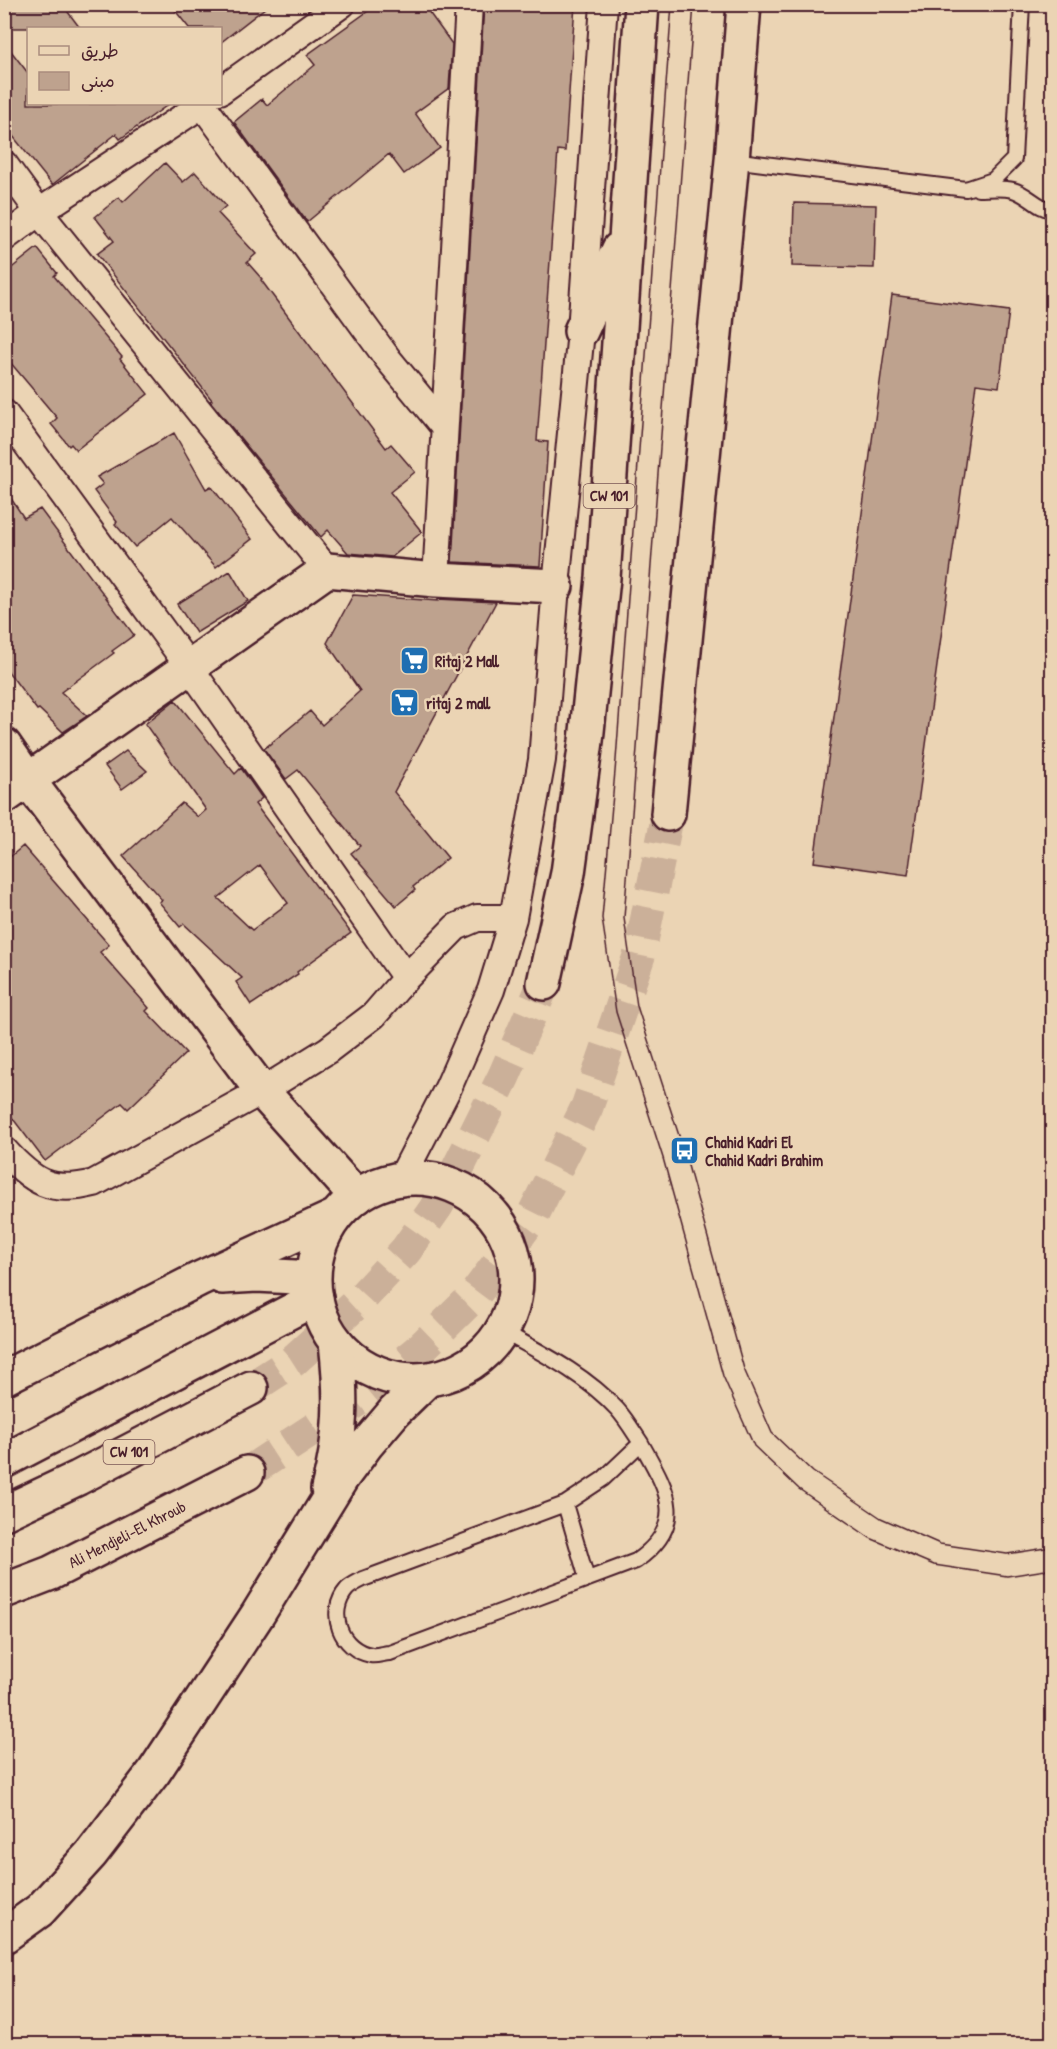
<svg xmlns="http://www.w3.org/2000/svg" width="1057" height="2049" font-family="'Patrick Hand','Playpen Sans Arabic',sans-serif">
<rect width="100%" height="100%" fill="#ebd4b4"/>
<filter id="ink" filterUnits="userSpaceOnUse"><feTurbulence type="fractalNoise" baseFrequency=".0167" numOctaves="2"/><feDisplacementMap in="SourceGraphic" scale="12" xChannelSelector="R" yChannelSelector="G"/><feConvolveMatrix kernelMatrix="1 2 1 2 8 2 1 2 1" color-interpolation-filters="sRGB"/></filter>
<g filter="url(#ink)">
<path fill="#bea28e" stroke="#4a1f2b" stroke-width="1.5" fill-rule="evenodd" d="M 4,4 L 62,4 L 80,28 L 4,28 Z
M 170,4 L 270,4 L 220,43 L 220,28 L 189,28 Z
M 378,4 L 423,4 L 452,44 L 449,88 L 415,113 L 440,148 L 404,174 L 389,154 L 307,222 L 234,122 L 262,99 L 267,105 L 315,65 L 307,55 Z
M 484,4 L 575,4 L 565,151 L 558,150 L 537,441 L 548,442 L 540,566 L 452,562 Z
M 4,42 L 28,73 L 28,104 L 169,104 L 120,139 L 116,134 L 52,185 L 4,125 Z
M 165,163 L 183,182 L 195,172 L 226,206 L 218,213 L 256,254 L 247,262 L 262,279 L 261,280 L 386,448 L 391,444 L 415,472 L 390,492 L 422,532 L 392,557 L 348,553 L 328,530 L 321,537 L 210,401 L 212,400 L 97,254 L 114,241 L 95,217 L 119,197 L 123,202 Z
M 794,203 L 876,205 L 874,268 L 792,266 Z
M 37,248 L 57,273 L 54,276 L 122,357 L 120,359 L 148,394 L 76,450 L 71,444 L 69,446 L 51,424 L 57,418 L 4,355 L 4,274 Z
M 892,295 L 1009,311 L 999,387 L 976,384 L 908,875 L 814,862 Z
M 174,433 L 206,489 L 211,486 L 252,539 L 216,567 L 172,517 L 135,547 L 115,524 L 117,522 L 94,491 L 103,484 L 97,477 Z
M 4,488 L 24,518 L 40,509 L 134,635 L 112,651 L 114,653 L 61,692 L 87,716 L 63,732 L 39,709 L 37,710 L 4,666 Z
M 230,571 L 248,601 L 196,633 L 177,604 Z
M 353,595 L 438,601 L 438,599 L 496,602 L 394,792 L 448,858 L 413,887 L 415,890 L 396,906 L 351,853 L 360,846 L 298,770 L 286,779 L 264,749 L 310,711 L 322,725 L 360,691 L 327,643 Z
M 175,700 L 235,774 L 241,768 L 262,798 L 255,804 L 351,933 L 297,972 L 298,974 L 251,1005 L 236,982 L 242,978 L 184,924 L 180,927 L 159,902 L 162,900 L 123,856 L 182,803 L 198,817 L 206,810 L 145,724 ZM 260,865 L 288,903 L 252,930 L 218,898 Z
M 126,751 L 147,771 L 122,789 L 105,766 Z
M 23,846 L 109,945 L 100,952 L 149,1008 L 146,1011 L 186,1053 L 128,1109 L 122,1103 L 45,1161 L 4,1107 L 4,862 Z"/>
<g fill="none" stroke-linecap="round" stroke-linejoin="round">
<path stroke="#cbb099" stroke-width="33" stroke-dasharray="33 16" stroke-linecap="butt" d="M 251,1388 L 293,1361 L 359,1301 L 406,1250 L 437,1206 L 458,1168 L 504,1076 L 544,983
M 247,1473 L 355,1402 L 421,1348 L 473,1297 L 531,1219 L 587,1107 L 639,956 L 668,814"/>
<defs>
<path id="service" d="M 732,160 L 966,189 L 993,180 L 1014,159 L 1022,4
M 978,189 C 988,189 1002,187 1013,190 C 1028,194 1038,209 1052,210
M 502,1331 C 542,1353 586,1375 617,1409 C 626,1419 633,1431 641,1443
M 641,1443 C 666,1488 690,1523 636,1561 L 390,1653 C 384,1653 377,1656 371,1655 C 341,1650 326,1613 347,1589 C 351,1585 358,1582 363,1579 L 565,1504 L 603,1479 Z
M 565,1504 L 587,1579"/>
<path id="minor" d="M 220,91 L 342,4
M 202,104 L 388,359 L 444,427
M 4,164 L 39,212 L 327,570
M 4,238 L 39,212 L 203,104
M 4,413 L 190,668 L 406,978
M 436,580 L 469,4
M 4,1150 C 33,1182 51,1194 94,1183 L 262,1091 L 328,1050 L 374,1015 L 406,978 L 456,927 L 477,918 L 513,918
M 401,1179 L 448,1088 L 491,990 L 513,918 L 542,760 L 556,586 L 581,331 L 604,4"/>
<path id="tertiary" d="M 4,745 L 28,780 L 262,1091 L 357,1197
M 4,797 L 327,570 L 436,580 L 556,586"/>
<path id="secondary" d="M314 1279a101 101 0 1 1 202 0a101 101 0 1 1-202 0Z
M 222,1277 L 257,1275 L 314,1278
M 4,1378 L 199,1279 L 336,1216"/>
<path id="primary" d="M 581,331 L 619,249
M 668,814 L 732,160 L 744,4
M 544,983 L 568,873 L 586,741 L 603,578 L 642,4"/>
<path id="trunk" d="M 4,1461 L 316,1298
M 328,1489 C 342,1438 342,1395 336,1342
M 4,1513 L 78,1478 L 251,1388
M 4,1591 L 51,1573 L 247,1473
M 4,1936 L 40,1910 L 91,1854 L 154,1772 L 258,1614 L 341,1479 L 367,1444 L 395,1411 L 426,1381"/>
</defs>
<use href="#service" stroke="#4a1f2b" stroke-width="18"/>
<use href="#minor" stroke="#4a1f2b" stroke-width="30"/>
<use href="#tertiary" stroke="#4a1f2b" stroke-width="38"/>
<use href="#secondary" stroke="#4a1f2b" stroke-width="38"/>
<use href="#primary" stroke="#4a1f2b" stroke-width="38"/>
<use href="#trunk" stroke="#4a1f2b" stroke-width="38"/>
<use href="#service" stroke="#ebd4b4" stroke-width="14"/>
<use href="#minor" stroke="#ebd4b4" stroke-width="26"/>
<use href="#tertiary" stroke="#ebd4b4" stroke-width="33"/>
<use href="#secondary" stroke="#ebd4b4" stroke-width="33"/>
<use href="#primary" stroke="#ebd4b4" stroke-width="33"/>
<use href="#trunk" stroke="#ebd4b4" stroke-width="33"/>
<path stroke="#4a1f2b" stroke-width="1.5" d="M 672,4 L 616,760 L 602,918 L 616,1012 L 663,1158 L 723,1376 L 754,1446 L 799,1489 L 870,1538 L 934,1565 L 1007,1576 L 1052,1569
M 694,4 L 624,918 L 637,1006 L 684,1151 L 744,1369 L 772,1433 L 813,1472 L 881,1518 L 940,1544 L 1007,1554 L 1052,1547"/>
</g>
</g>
<defs>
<symbol id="supermarket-square" viewBox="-11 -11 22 22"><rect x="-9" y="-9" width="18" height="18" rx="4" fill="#1f6fb2" stroke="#ebd4b4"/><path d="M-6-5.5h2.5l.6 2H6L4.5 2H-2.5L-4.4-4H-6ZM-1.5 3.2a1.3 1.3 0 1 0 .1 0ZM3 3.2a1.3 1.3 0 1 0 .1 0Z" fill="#fff"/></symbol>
<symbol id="bus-square" viewBox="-11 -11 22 22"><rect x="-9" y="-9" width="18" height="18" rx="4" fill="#1f6fb2" stroke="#ebd4b4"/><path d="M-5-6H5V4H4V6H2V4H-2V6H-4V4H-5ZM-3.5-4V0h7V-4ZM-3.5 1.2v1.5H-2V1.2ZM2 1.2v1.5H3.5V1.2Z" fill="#fff"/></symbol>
</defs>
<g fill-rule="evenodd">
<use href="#supermarket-square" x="398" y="644" width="33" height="33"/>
<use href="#supermarket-square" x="388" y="686" width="33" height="33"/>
<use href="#bus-square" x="668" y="1134" width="33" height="33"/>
</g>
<g text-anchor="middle" stroke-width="5" stroke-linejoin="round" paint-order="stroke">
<g fill="#ebd4b4" stroke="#7a5554" stroke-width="1.5">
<rect x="583.5" y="484" width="51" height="24" rx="4.5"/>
<rect x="103.5" y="1440" width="51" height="24" rx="4.5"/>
</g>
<g font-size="15" font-weight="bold" fill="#4a1f2b">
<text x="609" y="501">CW 101</text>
<text x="129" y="1457">CW 101</text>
</g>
<g font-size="16" font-weight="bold" fill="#4a1f2b" stroke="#ebd4b4" text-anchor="start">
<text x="435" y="667">Ritaj 2 Mall</text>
<text x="426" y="709">ritaj 2 mall</text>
<text x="705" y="1148">Chahid Kadri El<tspan x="705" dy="18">Chahid Kadri Brahim</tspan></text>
</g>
<g font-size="16" fill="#4a1f2b" stroke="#ebd4b4">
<text transform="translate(127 1534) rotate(-27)" y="6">Ali Mendjeli-El Khroub</text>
</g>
</g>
<rect width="1057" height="2049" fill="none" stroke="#ebd4b4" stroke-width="24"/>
<rect x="12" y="12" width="1033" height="2025" fill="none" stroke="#4a1f2b" stroke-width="2" filter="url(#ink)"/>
<rect x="27" y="27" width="195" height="78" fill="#ebd4b4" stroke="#ab8c7d" stroke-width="1.5"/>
<rect x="39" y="46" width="30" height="9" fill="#ebd4b4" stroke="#ab8c7d" stroke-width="1.5"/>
<text x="81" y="57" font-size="18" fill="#4a1f2b">طريق</text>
<rect x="39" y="72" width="30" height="18" fill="#bea28e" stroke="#ab8c7d" stroke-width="1.5"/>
<text x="81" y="87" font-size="18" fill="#4a1f2b">مبنى</text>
</svg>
